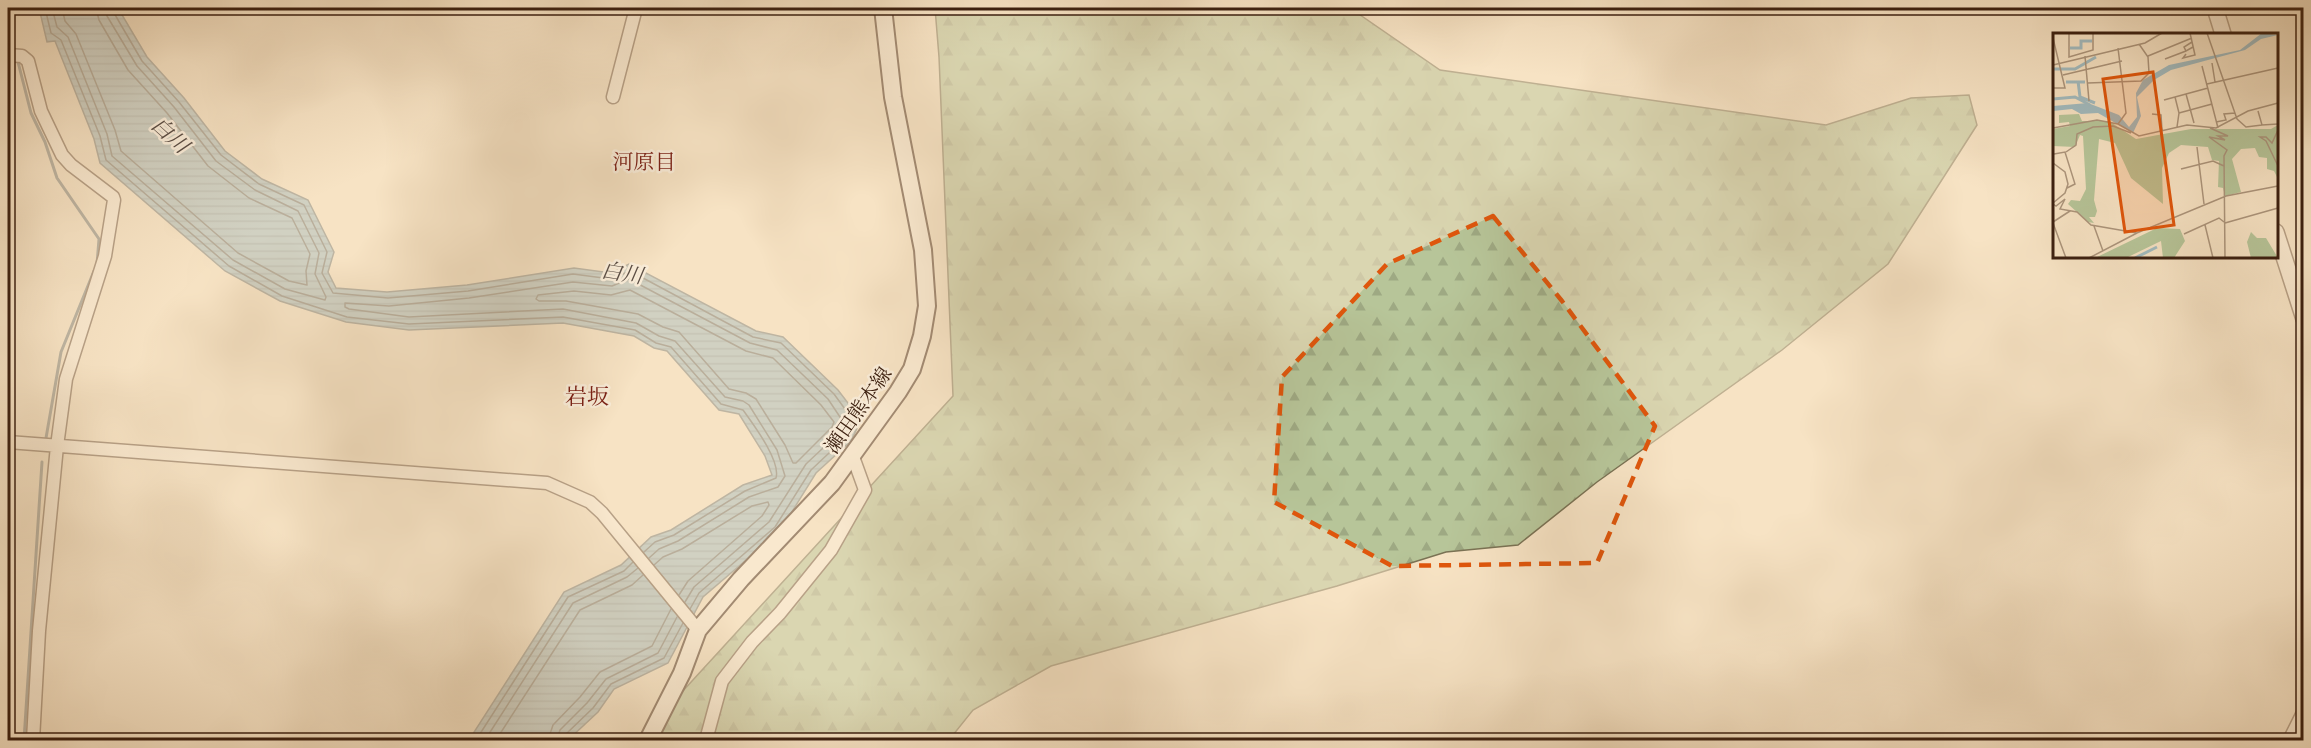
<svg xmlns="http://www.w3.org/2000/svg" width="2311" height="748" font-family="'IM FELL French Canon','Noto Serif JP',serif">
<defs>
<pattern id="forest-firs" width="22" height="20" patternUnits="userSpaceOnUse" patternTransform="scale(1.5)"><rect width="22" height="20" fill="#b7c599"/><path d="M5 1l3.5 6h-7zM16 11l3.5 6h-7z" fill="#9ea983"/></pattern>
<pattern id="water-rules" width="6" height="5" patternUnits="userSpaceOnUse" patternTransform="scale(1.5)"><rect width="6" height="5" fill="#a2bbbf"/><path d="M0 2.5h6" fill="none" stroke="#8ca0a3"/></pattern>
</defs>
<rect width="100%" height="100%" fill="#f7e3c4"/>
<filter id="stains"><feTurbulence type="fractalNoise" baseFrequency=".00333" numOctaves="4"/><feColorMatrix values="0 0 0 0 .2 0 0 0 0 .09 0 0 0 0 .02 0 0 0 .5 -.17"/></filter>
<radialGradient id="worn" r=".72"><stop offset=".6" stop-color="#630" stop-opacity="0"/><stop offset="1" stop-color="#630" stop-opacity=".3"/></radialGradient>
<path fill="url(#forest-firs)" stroke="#7a7254" stroke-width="1.5" d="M 935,8 L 1350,8 L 1440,70 L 1826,125 L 1911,98 L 1969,95 L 1977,125 L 1888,264 L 1782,350 L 1597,482 L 1518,545 L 1446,552 L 1337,586 L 1051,666 L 973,710 L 949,740 L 638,740 L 953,396 L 939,57 Z"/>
<path fill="url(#water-rules)" stroke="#797d79" stroke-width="1.5" d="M 39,8 L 118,8 L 147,57 L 184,98 L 225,151 L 262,179 L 308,200 L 334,252 L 328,272 L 336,288 L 387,292 L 467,285 L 574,268 L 611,273 L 629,264 L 756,331 L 783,337 L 838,390 L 861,420 L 851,441 L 816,473 L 780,531 L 703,597 L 668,663 L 614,689 L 598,712 L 568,740 L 469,740 L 564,592 L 621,565 L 651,537 L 671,530 L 743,485 L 772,475 L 765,456 L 739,414 L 719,410 L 667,351 L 654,348 L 634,336 L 563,323 L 409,330 L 346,322 L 280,301 L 225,271 L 100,163 L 94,139 L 55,41 L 47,42 Z"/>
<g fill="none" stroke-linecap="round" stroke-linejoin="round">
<path stroke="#6f6e68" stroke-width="1.5" d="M 45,8 L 51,33 L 61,40 L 100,136 L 106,160 L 229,266 L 282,296 L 347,317 L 409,324 L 563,317 L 635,330 L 656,343 L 671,347 L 721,404 L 743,410 C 753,424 781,461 776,478 L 745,491 L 674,535 L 655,542 L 644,552
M 52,8 L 57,27 L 68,37 L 107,134 L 112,156 L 233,260 L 285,289 L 325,300 L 326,297 L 315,274 L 319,253 L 298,211 L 255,190 L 216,161 L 174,107 L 137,66 L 107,16 L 105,8
M 62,8 L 65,21 L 76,34 L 115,130 L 121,151 L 238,253 L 289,281 L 307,285 L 306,271 L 310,254 L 292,218 L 249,198 L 208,166 L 167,113 L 128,70 L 99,20 L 96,8
M 113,8 L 114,13 L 142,61 L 179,102 L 221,155 L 259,184 L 304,205 L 327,252 L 322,273 L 333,293 L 388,298 L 468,291 L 573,274 L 611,279 L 630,271 L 753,337 L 781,343 L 834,394 L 853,420 L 846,437 L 811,470 L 775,527 L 699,593 L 690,609
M 630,290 L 746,351 L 773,358 L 821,405 L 834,422 L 832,427 L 796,463 L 793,463 L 785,445 L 756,399 L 746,393 L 729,389 L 679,332 L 663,327 L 638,314 L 566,301 L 539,301 L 536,299 L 538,295 L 574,291 L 611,295 Z
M 649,558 L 659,549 L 678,541 L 749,497 L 778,487 L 785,476 L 777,450 L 749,405 L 743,401 L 725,397 L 675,341 L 659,336 L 636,323 L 563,309 L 409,317 L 349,309 L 345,307 L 345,303 L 389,306 L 469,298 L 573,282 L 612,286 L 629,279 L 750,343 L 777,350 L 828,399 L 844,423 L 839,433 L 806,464 L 769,522 L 694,587 L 685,602
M 654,565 L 663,557 L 682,549 L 752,506 L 768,502 L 769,505 L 762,516 L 688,581 L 679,595
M 476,740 L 568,597 L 624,571 L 633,562
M 485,740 L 573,603 L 627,577 L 638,568
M 496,740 L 580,610 L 632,585 L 643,575
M 548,740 L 553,725 L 580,697 L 600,672 L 652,646 L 671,609
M 557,740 L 560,730 L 587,703 L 606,679 L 658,653 L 677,617
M 565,740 L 566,734 L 593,708 L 611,684 L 664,658 L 683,623"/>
<path stroke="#797d79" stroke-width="3" d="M 18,62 L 31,113 L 45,142 L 57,178 L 99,239 L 97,264
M 46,438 L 61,352 L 94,271
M 24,740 L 42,462"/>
<defs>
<path id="minor" d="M 8,55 L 22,56 L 28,61 L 41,111 L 62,155 L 71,165 L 113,197 L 114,200 L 105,256 L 66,379 L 57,446 L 39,631 L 33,740
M 613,97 L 636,8
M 8,442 L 547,483 L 590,502 L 602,513 L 698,630
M 706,740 L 722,681 L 752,642 L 780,613 L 831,550 L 865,490 L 852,454"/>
<path id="tertiary" d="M 2215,8 L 2223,34
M 2276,232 L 2304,319
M 2291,740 L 2304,714"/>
<path id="secondary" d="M 648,740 L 682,673 L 698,630 L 741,579 L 832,483 L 898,392 L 912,369 L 922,336 L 927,306 L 923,250 L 893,97 L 883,8"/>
</defs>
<use href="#minor" stroke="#6b513d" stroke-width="15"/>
<use href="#tertiary" stroke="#6b513d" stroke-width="18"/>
<use href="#secondary" stroke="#3c2010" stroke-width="20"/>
<use href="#minor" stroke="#faedd9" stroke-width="12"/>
<use href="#tertiary" stroke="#faedd9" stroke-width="15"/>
<use href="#secondary" stroke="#faedd9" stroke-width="16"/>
</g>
<path d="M0 0H2311V748H0ZM 1493,216 L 1562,301 L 1655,426 L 1597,563 L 1392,566 L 1274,502 L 1282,377 L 1387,264 Z" fill="#f7e3c4" fill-opacity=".55" fill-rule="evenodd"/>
<path fill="none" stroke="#df560c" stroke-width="4.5" stroke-dasharray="12 8" stroke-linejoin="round" d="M 1493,216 L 1562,301 L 1655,426 L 1597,563 L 1392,566 L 1274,502 L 1282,377 L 1387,264 Z"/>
<g text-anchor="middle" stroke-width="5" stroke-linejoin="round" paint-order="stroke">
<g font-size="20" fill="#3c2010" stroke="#faedd9">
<text transform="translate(858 410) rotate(-55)" y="7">瀬田熊本線</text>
</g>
<g font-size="21" font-style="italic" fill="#5b4e45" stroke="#faedd9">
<text transform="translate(170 135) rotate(42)" y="7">白川</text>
<text transform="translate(622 273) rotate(9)" y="7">白川</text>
</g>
<g font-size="21" fill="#7a1f14" stroke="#faedd9">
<text x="644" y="169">河原目</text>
</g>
<g font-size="22" fill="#7a1f14" stroke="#faedd9">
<text x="587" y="404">岩坂</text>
</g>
</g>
<g transform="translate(2053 33)">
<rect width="225" height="225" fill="#f7e3c4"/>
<path d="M 104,195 L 127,196 L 132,208 L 121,225 L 110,225 L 108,208 L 73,225 L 42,225 Z" fill="#b7c599"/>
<path d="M 26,81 L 29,88 L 56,88 L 83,106 L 138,96 L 218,96 L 225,92 L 225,146 L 221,138 L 214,136 L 214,125 L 206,124 L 202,115 L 188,116 L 179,126 L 188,159 L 172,163 L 170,155 L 165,154 L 166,128 L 159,127 L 155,114 L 128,112 L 116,120 L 109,135 L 110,171 L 78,145 L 62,110 L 46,106 L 41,167 L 44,178 L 42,184 L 36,184 L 41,190 L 35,189 L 15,171 L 18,167 L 27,168 L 33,156 L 30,103 L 27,102 L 22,114 L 0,113 L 0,96 L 17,93 L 16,89 L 6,90 L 6,82 ZM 198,199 L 204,205 L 213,205 L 225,225 L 198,225 L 194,209 Z" fill="#b7c599"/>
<path d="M 209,0 L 225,2 L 208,6 L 192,17 L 118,37 L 101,47 L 84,64 L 88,83 L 80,100 L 45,80 L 28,81 L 19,76 L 0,78 L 0,73 L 35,70 L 66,82 L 76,94 L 84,84 L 83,60 L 90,47 L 116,32 L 187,17 Z" fill="#a2bbbf"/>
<path fill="none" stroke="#a2bbbf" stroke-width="3" d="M 17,15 L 28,15 L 28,8 L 39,8M 0,36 L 22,36 L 43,24M 25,48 L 27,64 L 42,70M 13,49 L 32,49M 0,66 L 22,64 L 37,72M 82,225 L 104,214"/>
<path fill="none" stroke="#ac957c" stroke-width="1.5" d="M 16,0 L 16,24 L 40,17 L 40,0M 154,0 L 184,86M 0,5 L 12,55 L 0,55M 139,9 L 131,14 L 133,18 L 140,14M 65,15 L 73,80 L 65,91M 133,21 L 130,25 L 142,22 L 137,0M 32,23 L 36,68M 95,23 L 139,5M 112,26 L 133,18M 159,30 L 162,49M 0,32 L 92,10 L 109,0M 149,33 L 165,95M 10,42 L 69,28M 35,50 L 88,48 L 96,40 L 95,24 L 86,11M 154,51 L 225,35M 133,61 L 141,90M 122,64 L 126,80 L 124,94M 111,67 L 155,55M 205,78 L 209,92 L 225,91M 126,80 L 159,71M 99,81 L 108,82 L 109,97M 184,86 L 193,94 L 209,92M 163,89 L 173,87 L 171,81 L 182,80M 0,95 L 44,87 L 65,91 L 86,103 L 134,92 L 163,95 L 195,78 L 225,70M 157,95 L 175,103 L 165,103 L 172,107 L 156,104 L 174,117 L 171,123 L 172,225M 225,97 L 219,110 L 213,104 L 207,104 L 213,108 L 225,133M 144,114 L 151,171M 13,119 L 23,112 L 24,101 L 40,94 L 60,93 L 78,100M 1,121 L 12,119 L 22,151 L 14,155M 0,130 L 12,139 L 15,151 L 12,160 L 0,170M 128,136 L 160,128 L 171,133M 0,171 L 3,173 L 12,166 L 7,176 L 24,179 L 38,192 L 84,200 L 173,163 L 225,153M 0,189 L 17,178M 0,190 L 13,225M 172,190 L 225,175M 152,192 L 160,225M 41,193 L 50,218M 131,201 L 166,185 L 171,189M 36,225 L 84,200"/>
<path fill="#df560c" fill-opacity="0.15" stroke="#df560c" stroke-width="3" d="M 100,39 L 121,192 L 72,199 L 50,46 Z"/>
<rect width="225" height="225" fill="none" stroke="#3c2010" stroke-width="3"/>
</g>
<rect width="2311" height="748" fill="none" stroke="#f7e3c4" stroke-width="30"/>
<rect x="9" y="9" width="2293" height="730" fill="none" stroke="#3c2010" stroke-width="3"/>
<rect x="15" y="15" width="2281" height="718" fill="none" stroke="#3c2010" stroke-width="1.5"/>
<rect width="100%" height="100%" filter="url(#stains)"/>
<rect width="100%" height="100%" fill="url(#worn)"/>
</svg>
